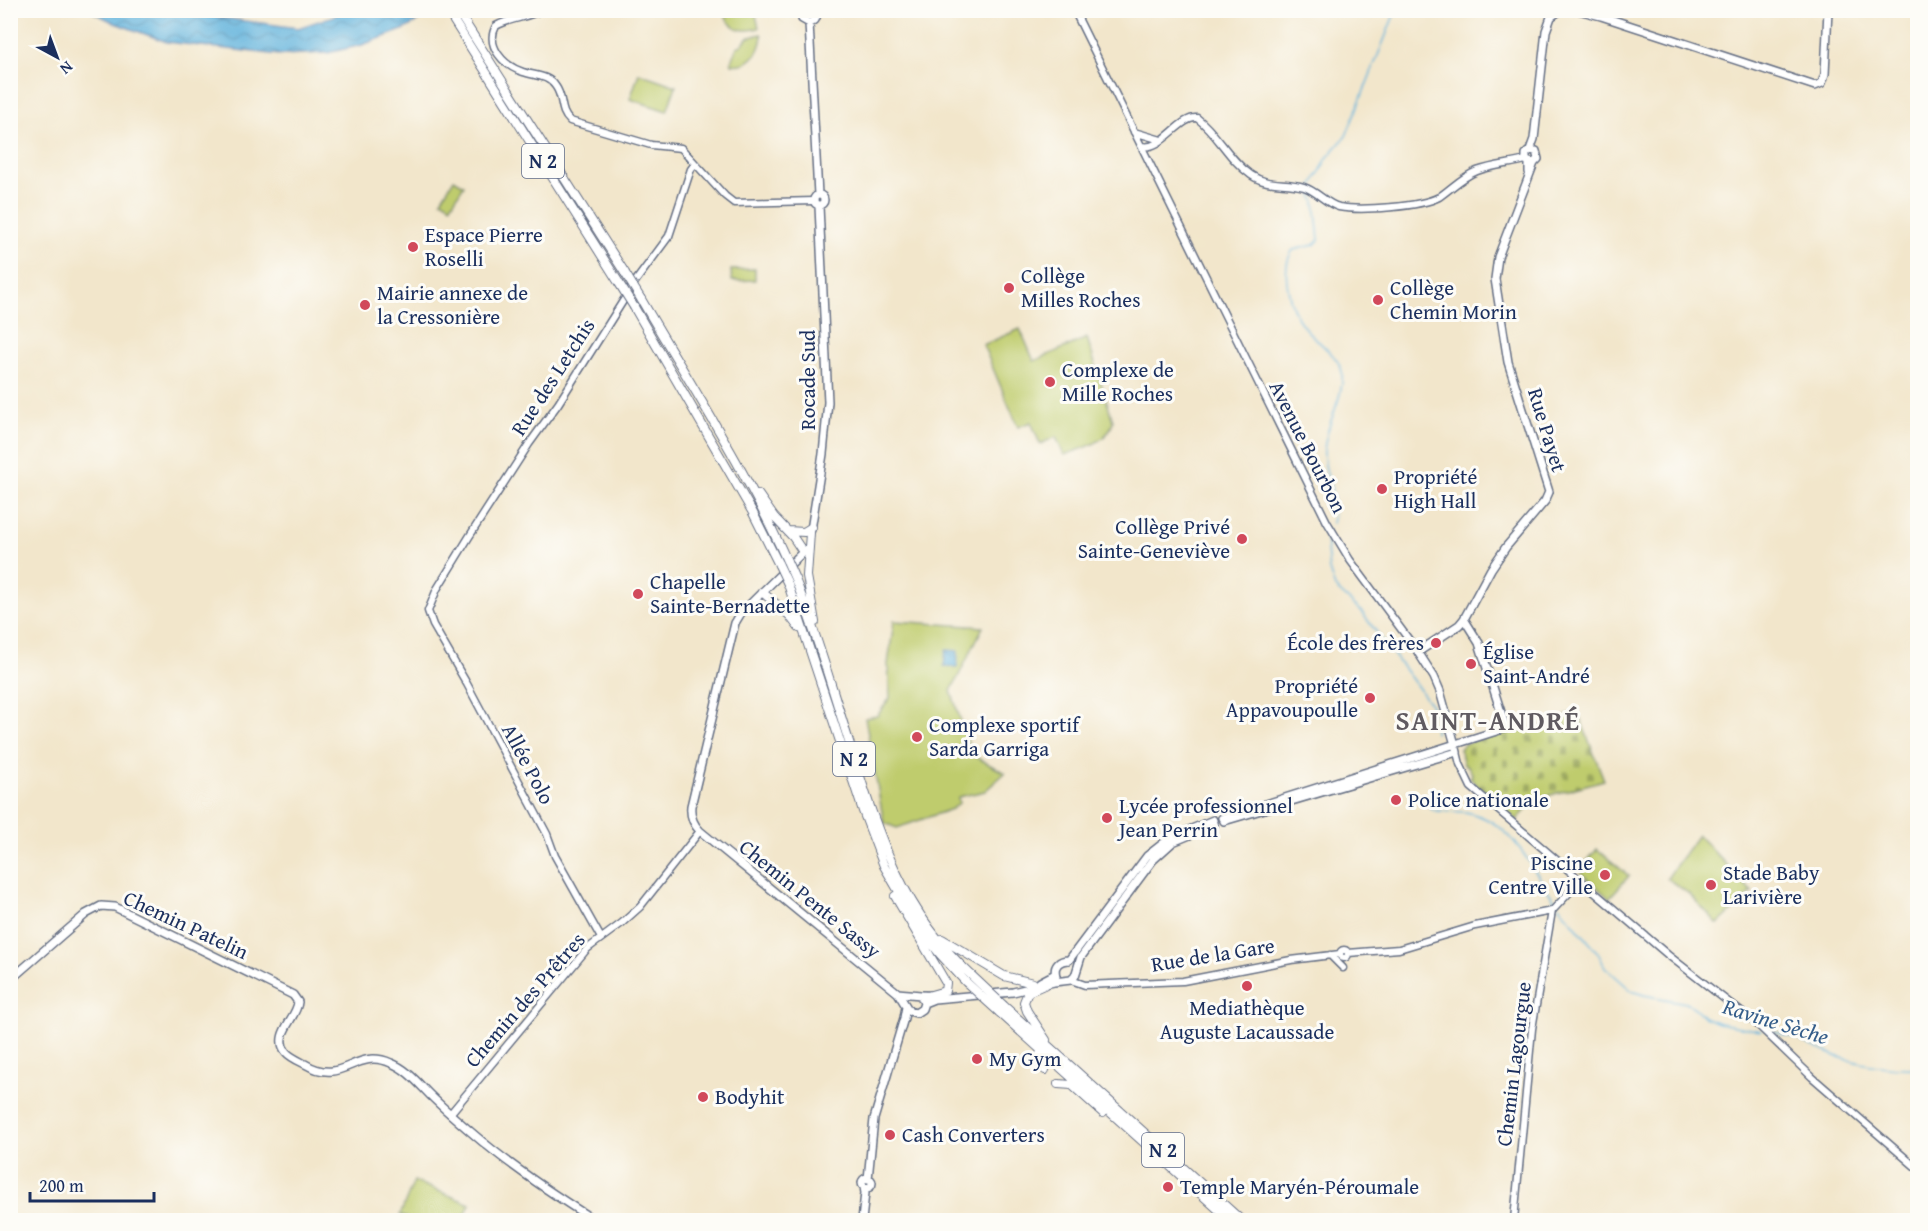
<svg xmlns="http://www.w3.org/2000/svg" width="1928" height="1231" font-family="'Gentium Book Plus',serif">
<defs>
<pattern id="cemetery-stones" width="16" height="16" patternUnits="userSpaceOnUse" patternTransform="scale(1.5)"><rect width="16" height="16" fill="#bfcc6d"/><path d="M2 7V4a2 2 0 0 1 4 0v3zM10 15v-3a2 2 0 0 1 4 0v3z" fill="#9aa65d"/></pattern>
<pattern id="water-waves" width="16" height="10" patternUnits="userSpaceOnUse" patternTransform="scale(1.5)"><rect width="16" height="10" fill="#61b2dc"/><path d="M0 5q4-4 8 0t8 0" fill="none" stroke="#4f91b6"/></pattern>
</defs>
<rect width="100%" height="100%" fill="#fdfcf7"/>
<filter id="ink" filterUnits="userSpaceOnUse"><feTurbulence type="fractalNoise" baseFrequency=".0167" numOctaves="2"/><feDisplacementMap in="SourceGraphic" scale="12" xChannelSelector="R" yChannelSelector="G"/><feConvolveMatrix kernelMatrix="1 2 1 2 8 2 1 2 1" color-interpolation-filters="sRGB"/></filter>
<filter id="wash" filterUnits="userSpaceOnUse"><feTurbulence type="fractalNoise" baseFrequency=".008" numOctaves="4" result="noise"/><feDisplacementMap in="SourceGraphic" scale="24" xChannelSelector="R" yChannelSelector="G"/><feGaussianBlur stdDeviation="1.35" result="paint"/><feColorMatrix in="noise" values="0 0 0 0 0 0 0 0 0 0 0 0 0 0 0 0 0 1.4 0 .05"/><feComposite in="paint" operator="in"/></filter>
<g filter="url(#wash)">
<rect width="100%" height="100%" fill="#f2e6cb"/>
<path fill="#bfcc6d" stroke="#6d7e66" stroke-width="1.5" d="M 729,11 L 755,11 L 759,28 C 744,32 733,31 725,16 Z
M 761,34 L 762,36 C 760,53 750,67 732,64 L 731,61 L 737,47 L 742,45 L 747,38 Z
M 639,73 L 676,86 L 667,111 L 630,99 Z
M 454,179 L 464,185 L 451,206 L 441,200 Z
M 755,269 L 755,280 L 732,281 L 731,270 Z
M 1020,329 L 1034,361 L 1087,338 L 1113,421 C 1109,443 1081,449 1064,455 L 1056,437 L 1040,444 L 1031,422 L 1018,427 L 983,345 Z
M 894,621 L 983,627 L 951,691 L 972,755 L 1005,773 L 985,791 L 958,797 L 959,803 L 952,809 L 897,828 L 884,823 L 865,718 L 877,716 L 890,698 L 888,664 Z
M 1698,835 L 1752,892 L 1718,924 L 1689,894 L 1667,878 Z
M 1597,849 L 1629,876 L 1609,898 L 1581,873 L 1583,866 Z
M 414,1181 L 470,1204 L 463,1220 L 411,1220 L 400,1215 Z"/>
<path fill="url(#cemetery-stones)" stroke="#6d7e66" stroke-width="1.5" d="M 1577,710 L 1604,780 L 1536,799 L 1517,820 L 1485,795 L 1470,778 L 1472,774 L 1468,766 L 1464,765 L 1460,749 L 1464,744 L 1507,731 L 1517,732 L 1553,723 Z"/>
<path fill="url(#water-waves)" stroke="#3e709d" stroke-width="1.5" d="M 91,11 L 185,11 L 193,14 L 298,28 L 348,11 L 434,11 L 405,29 L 362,45 L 327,53 L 280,55 L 167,42 L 115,23 Z
M 946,650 L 958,651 L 957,667 L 944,666 Z"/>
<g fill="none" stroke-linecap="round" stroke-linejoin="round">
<path stroke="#61b2dc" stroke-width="1.5" d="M 1312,187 L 1327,158 L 1346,136 L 1396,10
M 1312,195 L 1315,202 L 1319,240 L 1314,245 L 1293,250 C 1279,268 1290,311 1304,327 C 1313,339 1340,356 1342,372 C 1345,397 1325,424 1324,452 C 1323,478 1340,496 1332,523
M 1328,530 L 1326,537 L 1329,570 L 1335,588 L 1360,610 L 1429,702 L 1436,717 L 1435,733
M 1426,802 L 1433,810 C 1445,813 1458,810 1470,813 C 1516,824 1530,869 1556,902
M 1559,906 L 1598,953 L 1605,967 L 1632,991 L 1644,995 L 1686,1003 L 1695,1008 L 1704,1017 L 1719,1023 L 1761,1031
M 1769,1031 C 1789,1034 1807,1044 1826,1052 C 1853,1064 1888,1069 1918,1068"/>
</g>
</g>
<g filter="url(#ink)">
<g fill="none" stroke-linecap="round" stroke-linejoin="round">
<defs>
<path id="tertiary" d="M 541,10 C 527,18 510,18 496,26 C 485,46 504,66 523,72 C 535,76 549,75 556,87 C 564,98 559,111 570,121 L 651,145 L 681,148 L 725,196 L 734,203 L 814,201
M 1074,10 L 1327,522 L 1350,560 L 1418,652
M 1134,132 L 1161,140
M 1142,146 C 1162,151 1180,116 1197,118 C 1218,134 1229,160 1251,175 C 1268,187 1285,181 1304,187 C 1317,191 1326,204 1339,207 C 1360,211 1421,207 1439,197 C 1452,188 1462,177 1477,171 C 1493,165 1511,164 1526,160
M 1457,752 L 1460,764 L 1471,787 L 1668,955 L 1758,1025 L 1812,1077 L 1918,1169
M 601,938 L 555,856 L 547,834 L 467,684 L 433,625 L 428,611 L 437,589 L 469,537 L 529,444 L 558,404 L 635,282 L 669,236 L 691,169 L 695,164
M1340 954a4 4 0 1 1 8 0a4 4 0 1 1-8 0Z
M 1348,953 L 1399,949 L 1475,926 L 1552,911 L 1581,880
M 1330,955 L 1343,968
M 1071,980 L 1085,985 L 1183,981 L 1291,960 L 1340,954
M 450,1114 L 587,949 L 622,923 L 640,907 L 700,831
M 1514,1220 L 1532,1029 L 1552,911"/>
<path id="secondary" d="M 803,10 L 802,19 L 809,23 L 815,20 L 817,15 L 815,10
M 1578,10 L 1601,16 L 1815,86 L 1822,83 L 1825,74 L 1828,10
M 809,23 L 818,195
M 1530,150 L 1534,139 L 1546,31 L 1551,17 L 1561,10
M 1529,172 L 1529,162 L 1526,160 L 1526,154 L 1530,150 L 1536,151 L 1538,159 L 1534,163 L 1529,162
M814 200a5 5 0 1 1 10 0a5 5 0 1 1-10 0Z
M 811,530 L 823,454 L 828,402 L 819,206
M 805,550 L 741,613 L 735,623 L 691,806 C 690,816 693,824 700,831 L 898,993 L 909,1011 L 916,1013 L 922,1009 L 924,1003 L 921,996
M 1222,818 L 1506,728 L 1479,643 L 1464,619
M 1224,821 L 1457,752 L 1440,691 L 1434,677 L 1418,652 L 1459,625 L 1464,619 L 1491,569 L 1506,547 L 1545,501 L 1549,492 L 1508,362 L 1495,279 L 1498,257 L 1534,163
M 1069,960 L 1147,856 L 1170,838 L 1213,820
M 1056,976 C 1053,966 1059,960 1069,960
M 10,980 L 86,914 L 101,906 L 115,907 L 293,995 L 298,1002 C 297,1018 272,1035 286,1052 C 290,1057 299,1061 305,1064 C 344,1087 354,1047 391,1063 C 407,1069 418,1083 430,1095 C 443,1108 457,1120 471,1132 C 509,1165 551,1193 594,1220
M 1040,982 L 1055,974
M 898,993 C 912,994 923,996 937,995
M 924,1003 L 934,999 L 1013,992 L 1054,982 L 1071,980 L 1075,976 L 1081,957 L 1153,860 L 1173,842 L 1214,825
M862 1183a5 5 0 1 1 10 0a5 5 0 1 1-10 0Z
M 868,1179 L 874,1119 L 904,1018 L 906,1007
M 862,1220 L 865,1193 L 864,1187"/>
<path id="trunk" d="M 447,10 L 619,283
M 457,10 L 625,273
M 641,299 C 691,385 746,470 787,561
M 634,307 L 753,513 L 779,565
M 758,494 L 774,517 L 793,537 L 803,552
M 788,531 L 804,532 L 812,527
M 810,533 L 807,576 L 815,622
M 795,579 C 817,634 833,692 851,748 C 878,834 902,912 971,975
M 788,584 L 863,811 L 884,866 L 923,933 L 940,954 L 966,982
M 762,592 L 789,615 L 799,628
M 895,896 L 946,983 L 945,991 L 931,995
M 942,939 L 1004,976 L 1033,983
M 1046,984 L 1028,992 L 1024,1002 L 1027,1011 L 1046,1040
M 1004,1006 L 1241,1220
M 999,1012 L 1230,1220
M 1040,1054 L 1046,1062 L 1045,1070
M 1058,1084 L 1072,1085 L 1103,1113"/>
</defs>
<use href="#tertiary" stroke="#666f84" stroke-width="9"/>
<use href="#secondary" stroke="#666f84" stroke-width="10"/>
<use href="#trunk" stroke="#666f84" stroke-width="10"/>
<use href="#tertiary" stroke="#fff" stroke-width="6"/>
<use href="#secondary" stroke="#fff" stroke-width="7"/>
<use href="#trunk" stroke="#fff" stroke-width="8"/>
<defs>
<path id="trunk-bridge" d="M 625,273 L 641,299
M 619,283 L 634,307
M 787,561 L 795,579
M 779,565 L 788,584
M 971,975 L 1004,1006
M 966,982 L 999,1012"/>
</defs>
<use href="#trunk-bridge" stroke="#666f84" stroke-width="10" stroke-linecap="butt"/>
<use href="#trunk-bridge" stroke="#fff" stroke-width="8"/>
</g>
</g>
<g fill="#d1495b" stroke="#fdfcf7" stroke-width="2">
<circle cx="413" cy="247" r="6"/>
<circle cx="1009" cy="288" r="6"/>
<circle cx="1378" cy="300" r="6"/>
<circle cx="365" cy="305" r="6"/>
<circle cx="1050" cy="382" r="6"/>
<circle cx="1382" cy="489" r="6"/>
<circle cx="1242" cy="539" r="6"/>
<circle cx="638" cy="594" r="6"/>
<circle cx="1436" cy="643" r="6"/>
<circle cx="1471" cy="664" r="6"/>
<circle cx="1370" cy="698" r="6"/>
<circle cx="917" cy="737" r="6"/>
<circle cx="1396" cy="800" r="6"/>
<circle cx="1107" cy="818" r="6"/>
<circle cx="1605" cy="875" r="6"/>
<circle cx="1711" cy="885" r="6"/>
<circle cx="1247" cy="986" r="6"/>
<circle cx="977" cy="1059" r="6"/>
<circle cx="703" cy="1097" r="6"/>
<circle cx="890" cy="1135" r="6"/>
<circle cx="1168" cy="1187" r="6"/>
</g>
<g text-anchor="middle" stroke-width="6" stroke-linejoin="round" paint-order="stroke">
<g fill="#fdfcf7" stroke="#5f6c8c" stroke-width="1.5">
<rect x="522" y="144" width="42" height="34" rx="4.5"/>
<rect x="833" y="742" width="42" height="34" rx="4.5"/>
<rect x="1142" y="1133" width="42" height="34" rx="4.5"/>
</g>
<g font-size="20" font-weight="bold" fill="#1b2f5e">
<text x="543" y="168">N 2</text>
<text x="854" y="766">N 2</text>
<text x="1163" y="1157">N 2</text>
</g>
<g font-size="21" fill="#1b2f5e" stroke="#fdfcf7" text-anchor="start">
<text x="425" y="242">Espace Pierre<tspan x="425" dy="24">Roselli</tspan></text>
<text x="1021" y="283">Collège<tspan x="1021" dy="24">Milles Roches</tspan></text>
<text x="1390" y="295">Collège<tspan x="1390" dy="24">Chemin Morin</tspan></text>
<text x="377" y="300">Mairie annexe de<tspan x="377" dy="24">la Cressonière</tspan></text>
<text x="1062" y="377">Complexe de<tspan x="1062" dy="24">Mille Roches</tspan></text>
<text x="1394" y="484">Propriété<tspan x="1394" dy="24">High Hall</tspan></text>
<text x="1230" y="534" text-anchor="end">Collège Privé<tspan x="1230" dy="24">Sainte-Geneviève</tspan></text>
<text x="650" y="589">Chapelle<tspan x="650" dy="24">Sainte-Bernadette</tspan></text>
<text x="1424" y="650" text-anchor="end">École des frères</text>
<text x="1483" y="659">Église<tspan x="1483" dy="24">Saint-André</tspan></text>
<text x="1358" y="693" text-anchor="end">Propriété<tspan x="1358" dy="24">Appavoupoulle</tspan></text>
<text x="929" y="732">Complexe sportif<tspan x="929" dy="24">Sarda Garriga</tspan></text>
<text x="1408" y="807">Police nationale</text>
<text x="1119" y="813">Lycée professionnel<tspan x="1119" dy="24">Jean Perrin</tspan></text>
<text x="1593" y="870" text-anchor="end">Piscine<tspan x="1593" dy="24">Centre Ville</tspan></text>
<text x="1723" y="880">Stade Baby<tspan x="1723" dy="24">Larivière</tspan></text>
<text x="1247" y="1015" text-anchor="middle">Mediathèque<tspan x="1247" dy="24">Auguste Lacaussade</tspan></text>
<text x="989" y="1066">My Gym</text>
<text x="715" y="1104">Bodyhit</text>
<text x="902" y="1142">Cash Converters</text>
<text x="1180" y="1194">Temple Maryén-Péroumale</text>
</g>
<g font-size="21" fill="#1b2f5e" stroke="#fdfcf7">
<text transform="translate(553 377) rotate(-57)" y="7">Rue des Letchis</text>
<text transform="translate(808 380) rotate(-90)" y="7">Rocade Sud</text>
<text transform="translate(1547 430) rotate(73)" y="7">Rue Payet</text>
<text transform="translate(1308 447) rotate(63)" y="7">Avenue Bourbon</text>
<text transform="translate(528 764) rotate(62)" y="7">Allée Polo</text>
<text transform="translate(810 899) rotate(39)" y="7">Chemin Pente Sassy</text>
<text transform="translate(186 925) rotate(25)" y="7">Chemin Patelin</text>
<text transform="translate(1213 955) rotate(-9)" y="7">Rue de la Gare</text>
<text transform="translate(525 1000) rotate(-49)" y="7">Chemin des Prêtres</text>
<text transform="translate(1514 1064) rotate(-83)" y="7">Chemin Lagourgue</text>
</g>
<g font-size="22" font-style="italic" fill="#345d8a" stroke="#fdfcf7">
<text transform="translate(1776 1021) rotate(17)" y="8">Ravine Sèche</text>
</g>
<g font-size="27" font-weight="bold" letter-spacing="1.5" fill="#605b61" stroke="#fdfcf7">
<text x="1488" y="730">SAINT-ANDRÉ</text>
</g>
</g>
<rect width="1928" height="1231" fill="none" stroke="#fdfcf7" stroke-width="36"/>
<g transform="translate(57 57) rotate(139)" stroke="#fdfcf7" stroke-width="4.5" paint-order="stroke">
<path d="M0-4.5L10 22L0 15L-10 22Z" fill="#1b2f5e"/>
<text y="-9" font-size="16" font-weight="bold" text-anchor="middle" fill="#1b2f5e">N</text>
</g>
<path d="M30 1192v9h124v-9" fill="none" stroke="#1b2f5e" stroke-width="3"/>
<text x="39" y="1192" font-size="18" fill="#1b2f5e" stroke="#fdfcf7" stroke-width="4.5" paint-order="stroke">200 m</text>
</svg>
